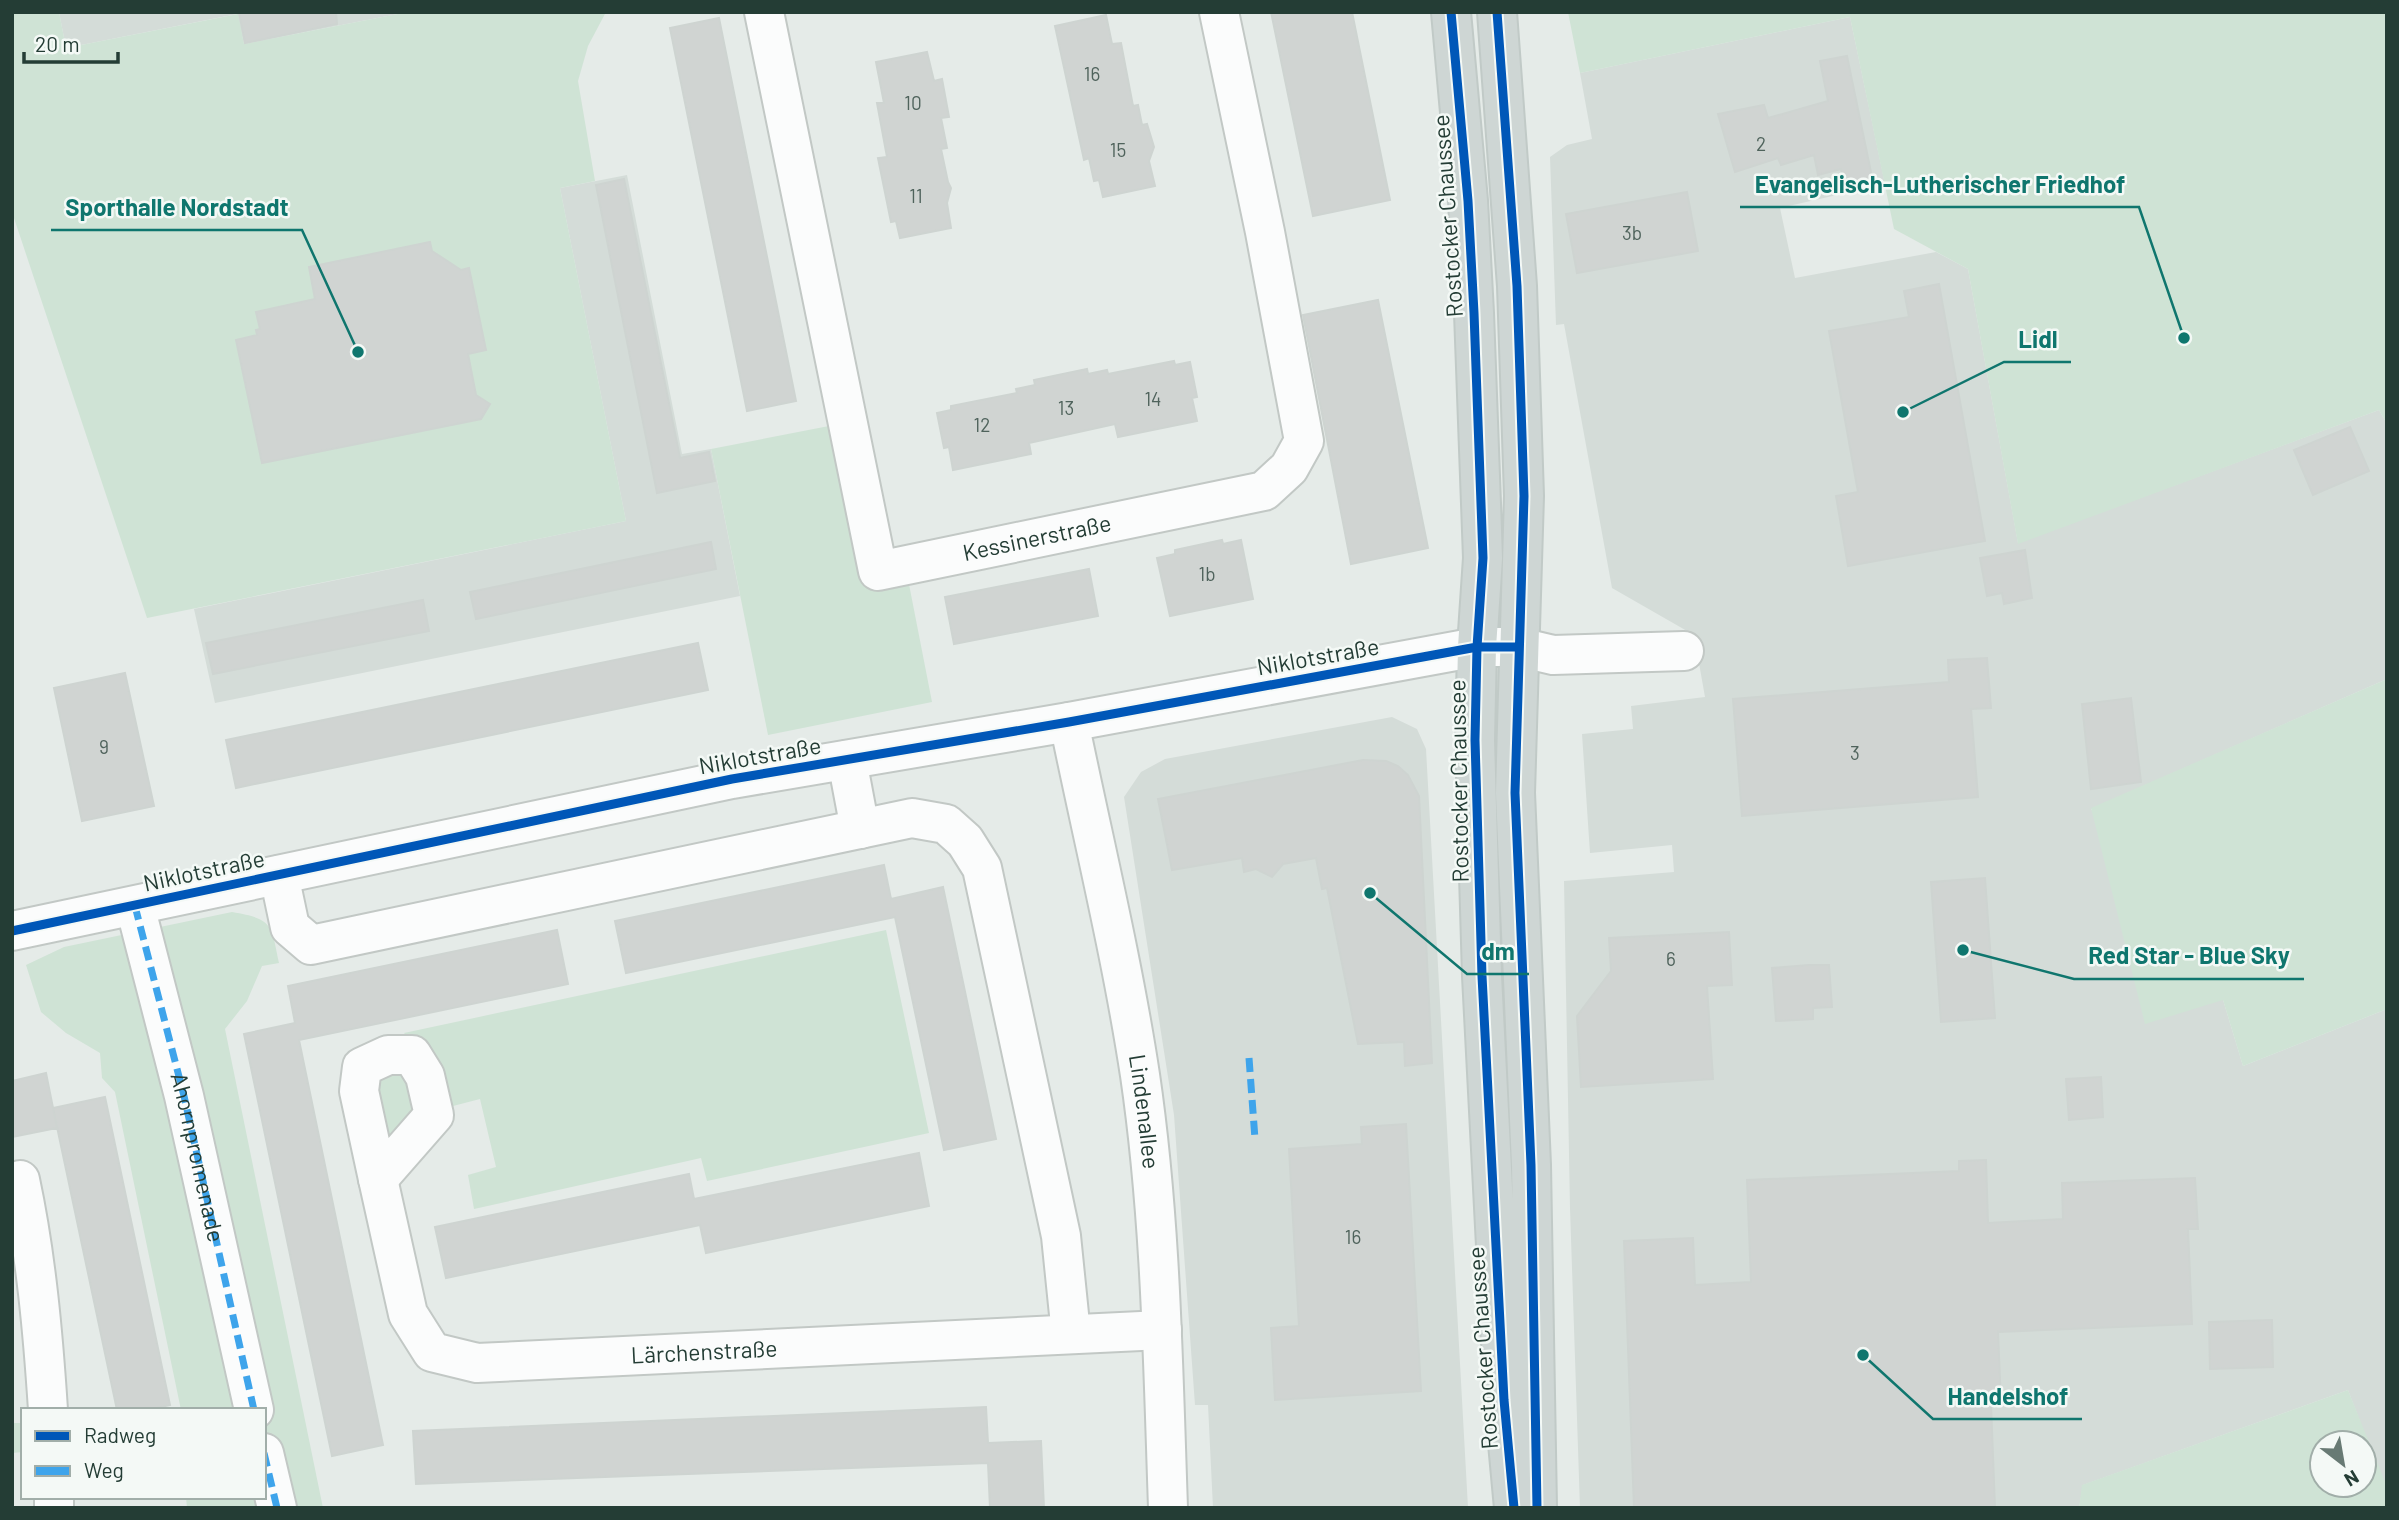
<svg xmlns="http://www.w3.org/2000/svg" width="2399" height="1520" font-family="Barlow,sans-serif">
<rect width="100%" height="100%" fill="#e5ebe8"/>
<path fill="#d4dcd8" d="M 59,12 L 408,12 L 244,44 L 237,14 L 66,48 Z
M 1850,17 L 1885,184 L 1780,208 L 1795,278 L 1936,252 L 1968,269 L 2018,543 L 2379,410 L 2387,424 L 2387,679 L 2091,809 L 2223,1000 L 2243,1066 L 2387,1009 L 2385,1487 L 2348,1390 L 2083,1485 L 2079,1508 L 1580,1508 L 1570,1208 L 1564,881 L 1674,872 L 1672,845 L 1590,853 L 1582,734 L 1633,729 L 1631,706 L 1705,697 L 1694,635 L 1612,588 L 1564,324 L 1556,325 L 1550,157 L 1567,145 L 1592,139 L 1580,73 Z
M 627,175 L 682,454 L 711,449 L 740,596 L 215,703 L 194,609 L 626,521 L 560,188 Z
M 1392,717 L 1417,729 L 1426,749 L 1468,1508 L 1213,1508 L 1208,1405 L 1195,1405 L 1174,1115 L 1124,797 L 1141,772 L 1165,759 Z"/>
<path fill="#cfe3d5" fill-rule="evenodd" d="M 12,12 L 59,12 L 66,48 L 238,14 L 244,44 L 408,12 L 606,12 L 588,46 L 578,81 L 595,181 L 560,188 L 626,521 L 147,618 L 12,212 Z
M 1568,12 L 2387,12 L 2387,424 L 2379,410 L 2018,544 L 1968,269 L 1894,229 L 1850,17 L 1580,73 Z
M 829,426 L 861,583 L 907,574 L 932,702 L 768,735 L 711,449 Z
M 2387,679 L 2387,1009 L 2243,1066 L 2223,1000 L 2145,1024 L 2091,808 Z
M 232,912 C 273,919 271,924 279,963 L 262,966 L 247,1001 L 225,1029 L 323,1508 L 187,1508 L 186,1497 L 264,1497 L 264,1410 L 181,1410 L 115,1092 L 102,1078 L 100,1053 L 66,1033 L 41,1012 L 26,965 L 64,947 Z
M 886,930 L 929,1133 L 707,1181 L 701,1158 L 474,1209 L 468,1175 L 496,1167 L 480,1099 L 453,1106 L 439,1073 L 404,1033 Z
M 405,1070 L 416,1109 L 382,1147 L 375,1073 Z
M 2348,1390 L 2387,1487 L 2387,1508 L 2079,1508 L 2082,1485 ZM 2322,1443 L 2364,1443 L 2364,1485 L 2322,1485 Z
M 12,1423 L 23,1423 L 23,1452 L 12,1453 Z"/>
<path fill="#d0d4d2" stroke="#ced4d1" stroke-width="2" d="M 239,12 L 336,12 L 337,24 L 245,43 Z
M 1271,12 L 1352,12 L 1390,200 L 1313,216 Z
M 1106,15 L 1112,44 L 1121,43 L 1133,106 L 1138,105 L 1142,125 L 1147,124 L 1154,147 L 1149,161 L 1155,186 L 1103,197 L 1099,180 L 1094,181 L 1089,158 L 1084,160 L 1055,26 Z
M 719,18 L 796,401 L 747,411 L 670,28 Z
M 927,52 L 934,81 L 942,79 L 949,117 L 941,118 L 947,148 L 941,149 L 948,182 L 951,188 L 947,203 L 951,228 L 900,238 L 896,221 L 891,222 L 878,158 L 887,157 L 877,103 L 884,103 L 876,62 Z
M 1847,56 L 1873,182 L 1845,188 L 1841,169 L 1818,175 L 1814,155 L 1781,165 L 1778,158 L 1735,172 L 1718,114 L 1764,105 L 1768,118 L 1828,101 L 1820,61 Z
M 624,179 L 680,458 L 709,452 L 715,481 L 657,493 L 596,185 Z
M 1687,192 L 1698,251 L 1577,273 L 1566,214 Z
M 430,242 L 432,251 L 461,270 L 469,268 L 486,350 L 468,354 L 476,395 L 490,404 L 481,419 L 262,463 L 236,340 L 257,335 L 256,330 L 260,329 L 256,312 L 315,299 L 309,267 Z
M 1939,284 L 1985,541 L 1848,566 L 1836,496 L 1858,492 L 1829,331 L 1909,317 L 1904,291 Z
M 1378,300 L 1428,548 L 1351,564 L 1303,315 Z
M 1174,361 L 1175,365 L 1190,362 L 1197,397 L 1192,398 L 1197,421 L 1118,437 L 1115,424 L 1029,443 L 1031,454 L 953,470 L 949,447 L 944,448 L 937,413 L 951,410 L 951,406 L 1017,393 L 1016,389 L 1035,385 L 1034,380 L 1087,369 L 1088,374 L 1107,370 L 1108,374 Z
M 2350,427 L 2369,471 L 2313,495 L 2294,450 Z
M 1222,540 L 1223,544 L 1241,540 L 1253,599 L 1170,616 L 1157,558 L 1175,554 L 1175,550 Z
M 711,542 L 716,569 L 476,619 L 470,592 Z
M 2025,550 L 2032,598 L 2004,604 L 2002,593 L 1987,596 L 1980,558 Z
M 1089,569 L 1098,616 L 954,644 L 945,597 Z
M 423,600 L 429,631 L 213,674 L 206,643 Z
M 698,643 L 708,690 L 236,788 L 226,740 Z
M 1987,658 L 1991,708 L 1971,709 L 1978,797 L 1742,816 L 1733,699 L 1949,682 L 1948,660 Z
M 125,673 L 154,806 L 82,821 L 54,688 Z
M 2131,698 L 2141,782 L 2091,789 L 2082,704 Z
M 1363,760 L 1386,761 L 1398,766 L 1408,775 L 1419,796 L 1432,1063 L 1405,1066 L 1404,1042 L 1358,1044 L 1327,888 L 1322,889 L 1316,858 L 1283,864 L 1272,877 L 1256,869 L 1244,872 L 1242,858 L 1172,870 L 1158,799 Z
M 884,865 L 891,899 L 943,887 L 996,1139 L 944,1150 L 895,917 L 626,973 L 615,921 Z
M 1985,878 L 1995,1018 L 1941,1022 L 1931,882 Z
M 557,930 L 568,984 L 299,1040 L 383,1445 L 332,1456 L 244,1034 L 295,1023 L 288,986 Z
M 1729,932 L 1732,985 L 1707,986 L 1713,1079 L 1581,1087 L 1577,1016 L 1611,971 L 1609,938 Z
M 1809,965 L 1829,965 L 1832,1007 L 1813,1008 L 1813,1019 L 1776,1021 L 1772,968 Z
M 46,1073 L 57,1128 L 12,1137 L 12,1081 Z
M 2101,1077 L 2103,1117 L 2069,1120 L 2066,1079 Z
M 105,1097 L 170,1405 L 148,1410 L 117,1410 L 53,1108 Z
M 1406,1124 L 1421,1391 L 1275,1400 L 1271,1328 L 1299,1326 L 1289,1149 L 1362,1144 L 1361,1127 Z
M 919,1153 L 929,1206 L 706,1253 L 700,1225 L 446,1278 L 435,1227 L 689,1174 L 694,1199 Z
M 1986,1160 L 1988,1223 L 2063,1219 L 2062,1183 L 2195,1178 L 2198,1229 L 2188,1229 L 2192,1324 L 1998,1332 L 2001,1404 L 1991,1404 L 1995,1508 L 1634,1508 L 1624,1241 L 1693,1238 L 1695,1285 L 1751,1282 L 1747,1180 L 1959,1171 L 1959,1161 Z
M 2272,1320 L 2273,1367 L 2210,1369 L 2209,1322 Z
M 986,1407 L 988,1443 L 1041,1441 L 1044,1508 L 990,1508 L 988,1463 L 416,1484 L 413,1431 Z"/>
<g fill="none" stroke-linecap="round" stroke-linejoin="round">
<defs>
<g id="minor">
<path id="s1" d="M 764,12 L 878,571 L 1264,491 L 1289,468 L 1304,441 L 1265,232 L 1219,12"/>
<path id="s2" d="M 1069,722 C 1093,839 1122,957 1140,1075 C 1161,1218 1163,1364 1168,1508"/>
<path d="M 847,760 L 860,829"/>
<path d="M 279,875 L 290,927 L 311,945 L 912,818 L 946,824 L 965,841 L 982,868 L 1061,1236 L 1071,1334"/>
<path d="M 135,906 L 184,1096 L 254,1410"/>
<path d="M 12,931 L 732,779 L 1069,722 L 1477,647 L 1519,647 L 1553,655 L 1684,651"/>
<path d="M 388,1055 L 412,1055 L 425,1076 L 434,1115 L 378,1179 L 359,1091 L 362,1067 Z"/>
<path id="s3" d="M 378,1179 L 408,1314 L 432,1352 L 477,1363 L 1162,1330"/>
<path d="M 20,1180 C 36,1255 43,1333 48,1410"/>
<path d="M 264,1453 L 277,1508"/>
<path d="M 54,1497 L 54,1508"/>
</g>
<path id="major" d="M 1451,12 L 1468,201 L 1474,313 L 1483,558 L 1477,647 L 1475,740 L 1482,976 L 1504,1400 L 1514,1508
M 1497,12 L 1517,286 L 1524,496 L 1515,793 L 1531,1165 L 1537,1508"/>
</defs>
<use href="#minor" stroke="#c2c8c5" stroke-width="42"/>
<use href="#major" stroke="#c1cac7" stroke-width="42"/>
<use href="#minor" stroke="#fbfcfc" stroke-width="38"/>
<use href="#major" stroke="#ced6d4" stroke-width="38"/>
<g stroke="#3ea4eb" stroke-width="7" stroke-dasharray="14 7" stroke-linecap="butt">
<path id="s4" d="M 135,906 L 184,1096 L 254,1410"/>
<path d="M 1249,1058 L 1255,1139"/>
<path d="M 264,1453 L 277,1508"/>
</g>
<defs>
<path id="cycleway" d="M 1451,12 L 1468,201 L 1474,313 L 1483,558 L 1477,647 L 1475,740 L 1482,976 L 1504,1400 L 1514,1508
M 1497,12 L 1517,286 L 1524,496 L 1515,793 L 1531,1165 L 1537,1508
M 12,931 L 732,779 L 1069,722 L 1477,647 L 1519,647"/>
</defs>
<use href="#cycleway" stroke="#f4f9f6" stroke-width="13"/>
<use href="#cycleway" stroke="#0057b8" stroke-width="9"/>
</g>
<g text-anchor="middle" stroke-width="5" stroke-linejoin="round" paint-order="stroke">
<g font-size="19" fill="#4f635c">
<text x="1092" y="81">16</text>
<text x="913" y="110">10</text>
<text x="1761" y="151">2</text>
<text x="1118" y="157">15</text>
<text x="916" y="203">11</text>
<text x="1632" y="240">3b</text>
<text x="1153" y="406">14</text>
<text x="1066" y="415">13</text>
<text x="982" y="432">12</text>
<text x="1207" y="581">1b</text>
<text x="104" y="754">9</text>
<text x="1855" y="760">3</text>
<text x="1671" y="966">6</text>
<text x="1353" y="1244">16</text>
</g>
<g font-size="23" fill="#243d35" stroke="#f4f9f6">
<text transform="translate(1448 216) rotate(-94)" y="8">Rostocker Chaussee</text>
<text dy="8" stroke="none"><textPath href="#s1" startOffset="733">Kessinerstraße</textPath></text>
<text transform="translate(1318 657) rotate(-10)" y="8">Niklotstraße</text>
<text transform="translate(760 756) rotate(-10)" y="8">Niklotstraße</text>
<text transform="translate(1459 781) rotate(-91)" y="8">Rostocker Chaussee</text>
<text transform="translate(204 871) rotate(-12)" y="8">Niklotstraße</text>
<text dy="8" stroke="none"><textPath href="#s2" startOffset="397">Lindenallee</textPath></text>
<text dy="8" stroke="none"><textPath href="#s4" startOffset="259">Ahornpromenade</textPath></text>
<text transform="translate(1483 1348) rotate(-94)" y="8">Rostocker Chaussee</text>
<text dy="8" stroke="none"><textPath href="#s3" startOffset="457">Lärchenstraße</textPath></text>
</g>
</g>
<path fill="none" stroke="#0f766e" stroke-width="2.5" d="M2184 338L2139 207H1740M358 352L302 230H51M1903 412L2004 362H2071M1370 893L1467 974H1529M1963 950L2074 979H2304M1863 1355L1933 1419H2082"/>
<g fill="#0f766e" stroke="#f4f9f6" stroke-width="2.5">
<circle cx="2184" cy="338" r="7"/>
<circle cx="358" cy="352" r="7"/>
<circle cx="1903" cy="412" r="7"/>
<circle cx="1370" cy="893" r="7"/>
<circle cx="1963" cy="950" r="7"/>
<circle cx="1863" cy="1355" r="7"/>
</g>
<g font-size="24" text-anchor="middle" font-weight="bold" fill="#0f766e" stroke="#f4f9f6" stroke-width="5" stroke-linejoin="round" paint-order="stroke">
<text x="1940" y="193">Evangelisch-Lutherischer Friedhof</text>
<text x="177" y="216">Sporthalle Nordstadt</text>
<text x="2038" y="348">Lidl</text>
<text x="1498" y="960">dm</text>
<text x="2189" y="964">Red Star - Blue Sky</text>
<text x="2008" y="1405">Handelshof</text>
</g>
<rect width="2399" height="1520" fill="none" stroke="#243d35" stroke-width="28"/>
<rect x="21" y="1408" width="245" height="91" fill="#f4f9f6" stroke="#a1aea9" stroke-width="2"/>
<rect x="35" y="1431" width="35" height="10" fill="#0057b8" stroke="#a1aea9" stroke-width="2"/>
<text x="84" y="1443" font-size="21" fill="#243d35">Radweg</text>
<rect x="35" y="1466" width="35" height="10" fill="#3ea4eb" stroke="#a1aea9" stroke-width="2"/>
<text x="84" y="1478" font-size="21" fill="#243d35">Weg</text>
<g transform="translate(2343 1464) rotate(149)"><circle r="33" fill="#f4f9f6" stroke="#a1aea9" stroke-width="2"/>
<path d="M0-5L12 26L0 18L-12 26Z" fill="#687a74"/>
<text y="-10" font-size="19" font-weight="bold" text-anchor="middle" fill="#243d35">N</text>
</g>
<path d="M24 52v10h94v-10" fill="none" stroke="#243d35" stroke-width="3.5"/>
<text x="35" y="52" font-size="21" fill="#243d35" stroke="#f4f9f6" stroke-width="5" paint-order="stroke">20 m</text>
</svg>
